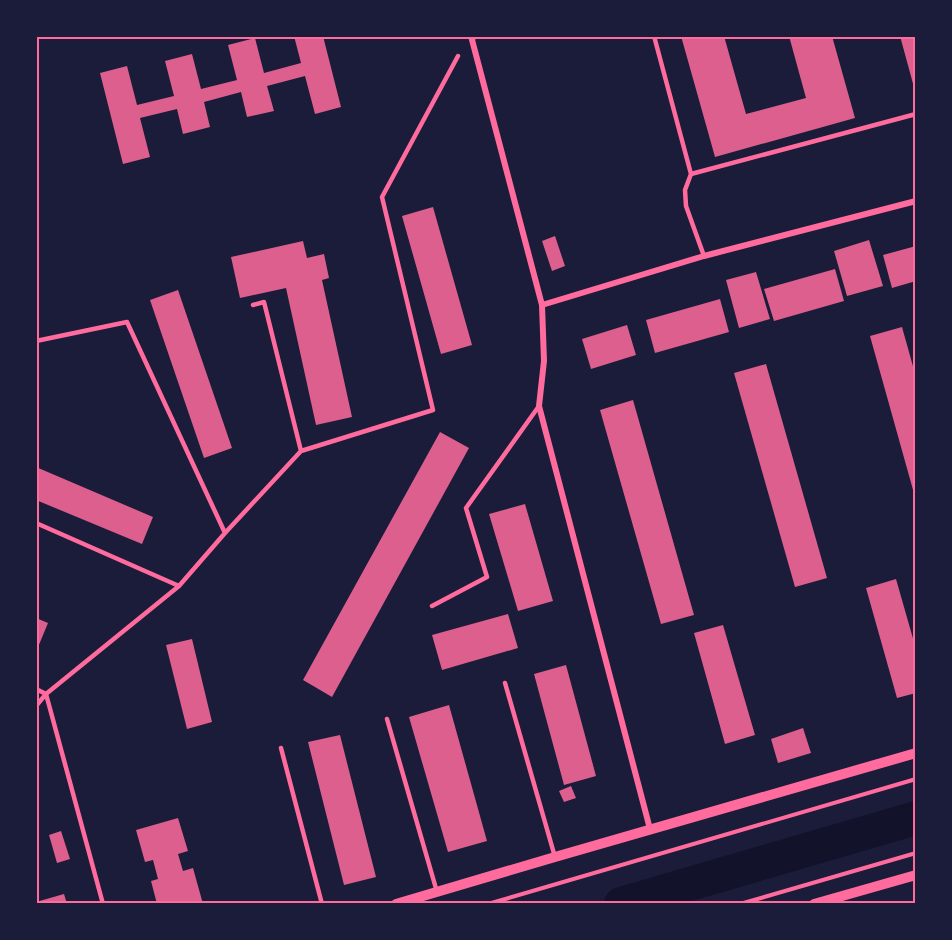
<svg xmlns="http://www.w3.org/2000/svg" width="952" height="940" font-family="Literata,serif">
<rect width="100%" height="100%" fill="#1b1b3a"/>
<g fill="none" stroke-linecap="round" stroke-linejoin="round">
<path stroke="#12122b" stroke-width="34" d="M 621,904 L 916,818"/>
</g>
<path fill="#dd5f8e" d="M 294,36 L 323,36 L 341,107 L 315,114 L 305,76 L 267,86 L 274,111 L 247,117 L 241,92 L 204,102 L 210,127 L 183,134 L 177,109 L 140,118 L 150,157 L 123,164 L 100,73 L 127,66 L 137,105 L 174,96 L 165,61 L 192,54 L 201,89 L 237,80 L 228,45 L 255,38 L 264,73 L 301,63 Z
M 681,36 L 724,36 L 746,114 L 806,98 L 789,36 L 832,36 L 855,118 L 715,157 Z
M 900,36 L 916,36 L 916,91 L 915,91 Z
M 433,207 L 472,345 L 441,354 L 402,216 Z
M 555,236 L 565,266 L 552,271 L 542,241 Z
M 869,240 L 883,286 L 847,296 L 834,251 Z
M 303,241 L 307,258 L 324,254 L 329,278 L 322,280 L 352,417 L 316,425 L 286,288 L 240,298 L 231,257 Z
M 916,246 L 916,281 L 892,288 L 883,255 Z
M 835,269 L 844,301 L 774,321 L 764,289 Z
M 756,272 L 770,319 L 739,328 L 726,280 Z
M 178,290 L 232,448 L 204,458 L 150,300 Z
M 720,299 L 729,332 L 655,353 L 646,320 Z
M 627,325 L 636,355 L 591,369 L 582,339 Z
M 902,327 L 916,377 L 915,497 L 870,336 Z
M 766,364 L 827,578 L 795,587 L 734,373 Z
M 633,400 L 694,615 L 661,624 L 600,410 Z
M 440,432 L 469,448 L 332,697 L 303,680 Z
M 36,467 L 153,517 L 142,544 L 36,500 Z
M 525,504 L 553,601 L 518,611 L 489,514 Z
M 896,579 L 916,649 L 916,693 L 897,698 L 866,588 Z
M 508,614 L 518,648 L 442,670 L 432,635 Z
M 36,618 L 48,623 L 36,652 Z
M 723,625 L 755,735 L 725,744 L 694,633 Z
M 192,639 L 212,722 L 187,729 L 166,645 Z
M 566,665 L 596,776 L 564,785 L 534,674 Z
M 449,705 L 487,841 L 448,852 L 409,717 Z
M 803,728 L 811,753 L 778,763 L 771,739 Z
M 340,735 L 376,877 L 344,885 L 308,742 Z
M 571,786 L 576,798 L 564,802 L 559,791 Z
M 178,818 L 188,851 L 178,854 L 183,871 L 193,868 L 203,904 L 157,904 L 151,881 L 158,879 L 153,860 L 145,862 L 136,830 Z
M 61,831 L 70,859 L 57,863 L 49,835 Z
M 64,894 L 67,904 L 36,904 L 36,902 Z"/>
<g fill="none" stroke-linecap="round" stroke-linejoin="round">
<path stroke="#ff6b9d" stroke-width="4" d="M 488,904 L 916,779
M 740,904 L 916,853"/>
<path stroke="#ff6b9d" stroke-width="4.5" d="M 654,36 L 691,174
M 472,38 L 478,36
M 704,256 L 686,206 L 685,190 L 691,174 L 916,114
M 36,341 L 127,322 L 225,533
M 301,451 L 433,410 L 382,197 L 458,56
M 36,523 L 179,586
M 432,606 L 487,577 L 466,508 L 539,406
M 505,683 L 555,857
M 36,689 L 46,694 L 36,706
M 387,719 L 437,892
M 281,748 L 322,904
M 103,904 L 46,694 L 179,586 L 225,533 L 301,451 L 264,302 L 253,305"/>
<path stroke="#ff6b9d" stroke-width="6" d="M 471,36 L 542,305 L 544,361 L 539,406 L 650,829
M 542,305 L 704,256 L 916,201"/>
<path stroke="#ff6b9d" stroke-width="10" d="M 396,904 L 555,857 L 916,753
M 814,904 L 916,875"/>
</g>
<rect width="952" height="940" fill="none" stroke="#1b1b3a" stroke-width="75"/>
<rect x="38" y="38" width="876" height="864" fill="none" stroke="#ff6b9d" stroke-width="2"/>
</svg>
